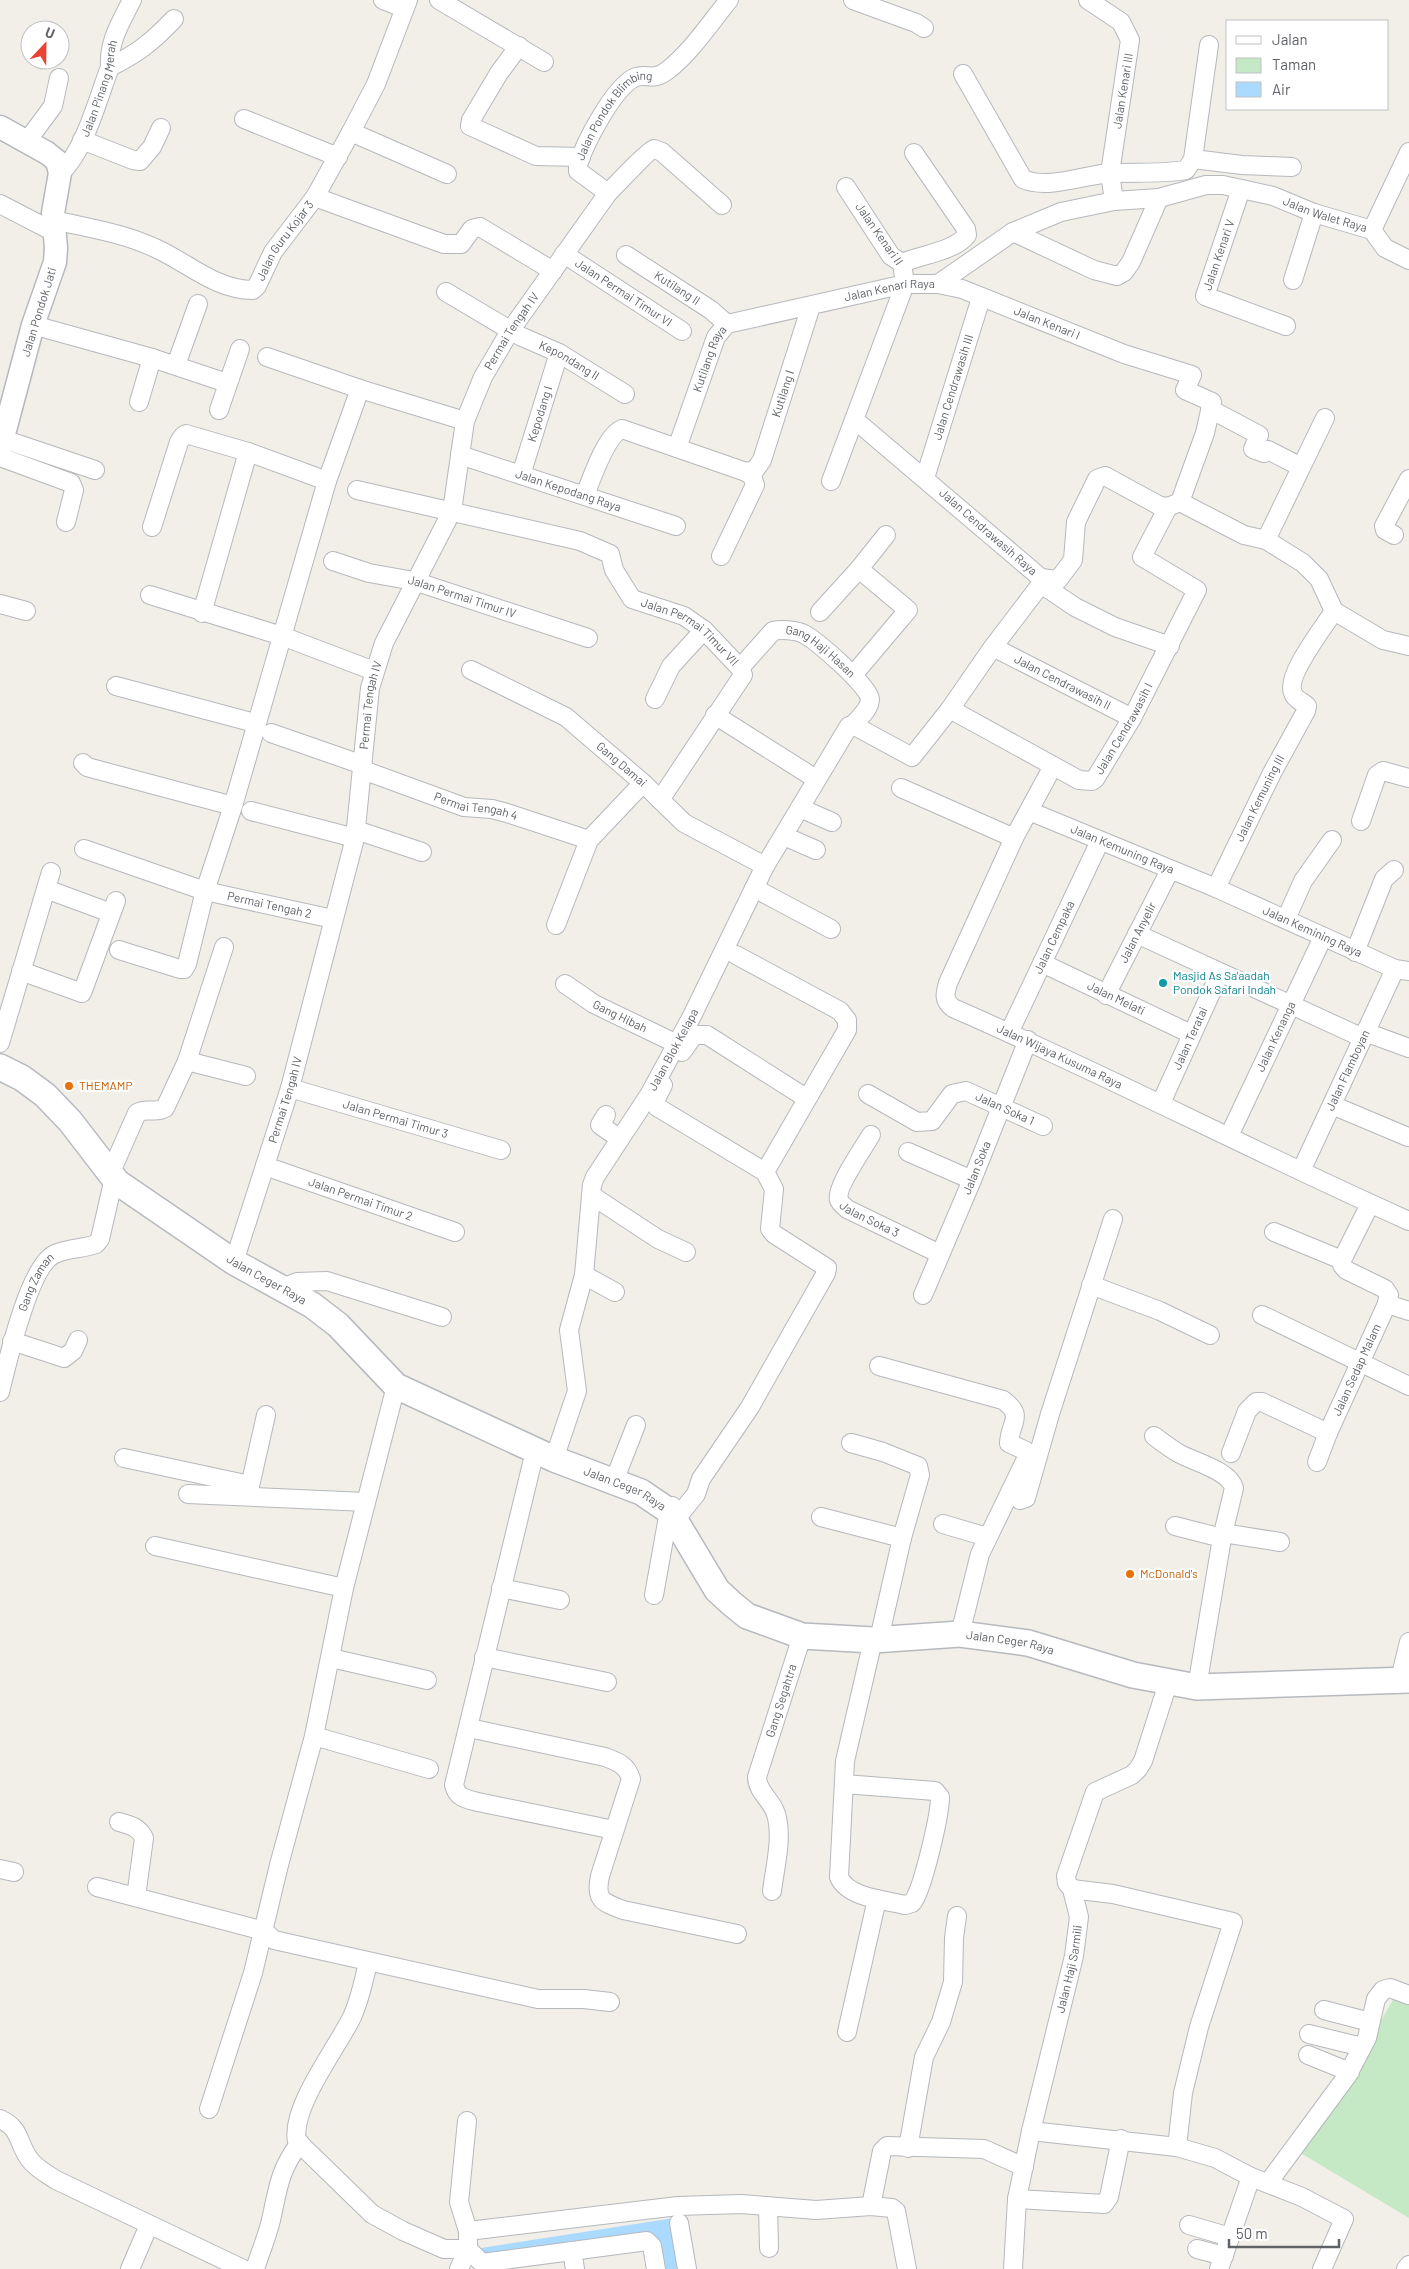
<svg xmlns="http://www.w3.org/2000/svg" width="1409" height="2269" font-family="Barlow,sans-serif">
<rect width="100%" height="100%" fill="#f1efe8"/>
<path fill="#c5e8c5" d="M 1398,1991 L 1409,1996 L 1409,2218 L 1294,2149 L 1349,2076 Z"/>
<path fill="#aadaff" d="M 674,2218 L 682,2269 L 662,2269 L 656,2236 L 482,2262 L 481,2248 Z"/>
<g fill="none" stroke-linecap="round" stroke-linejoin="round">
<defs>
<g id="minor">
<path d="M 383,0 L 403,8"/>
<path d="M 439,0 L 544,62"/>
<path d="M 853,0 L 916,23 L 924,28"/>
<path d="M 1088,0 L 1121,22 L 1130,40 L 1110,173 L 1114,201"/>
<path d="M 519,46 L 499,73 L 471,120 L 470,126 L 536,156 L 581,157"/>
<path d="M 110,67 C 138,53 151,43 174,19"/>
<path d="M 963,74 L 1023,179 C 1047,190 1084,175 1110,173 C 1136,172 1161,174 1186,170 L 1193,159 L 1209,45"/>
<path d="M 244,119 L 338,157"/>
<path d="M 351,132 L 447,174"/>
<path d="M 82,140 L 133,160 L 140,161 L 152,147 L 161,128"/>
<path d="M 27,141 L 53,106 L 59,78"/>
<path d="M 1193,159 L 1242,165 L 1292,167"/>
<path id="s1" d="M 60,173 C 84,153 98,98 110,67 C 108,42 121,22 132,0"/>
<path d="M 1241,189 L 1205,296 L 1286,326"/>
<path id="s2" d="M 608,193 L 578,171 L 578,165 C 585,142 615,85 636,77 C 647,73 653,82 668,70 C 692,51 710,23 729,0"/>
<path d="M 315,197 L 444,244 L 461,244 L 472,229 L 480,227 L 553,271"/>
<path d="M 0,204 L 54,232"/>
<path id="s3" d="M 54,220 C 88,228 123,233 155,248 C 187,262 215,290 253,290 L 257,286 L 273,252 L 315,197 L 351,132 L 376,84 L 408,0"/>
<path d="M 1372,230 L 1409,152"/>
<path d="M 1372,230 L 1385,248 L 1409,260"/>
<path d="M 1013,232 L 1094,270 L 1117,276 L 1124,272 L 1131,262 L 1159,198"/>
<path id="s4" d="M 564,254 L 682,331"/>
<path id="s5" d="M 626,255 L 711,310 L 727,324"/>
<path d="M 902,263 C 921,255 955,251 967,235 L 966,229 L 914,153"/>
<path d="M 1293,280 L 1314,213"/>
<path id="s6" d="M 938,284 L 962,289 L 1124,354 L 1192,375 L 1185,390 L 1212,402 L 1205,433 L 1180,502"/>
<path id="s7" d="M 446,292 L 520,336 L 559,353 L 625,394"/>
<path d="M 33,325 L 152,358 L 227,383"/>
<path d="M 267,357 L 360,389 L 465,421"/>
<path d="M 176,365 L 198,304"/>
<path d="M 139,402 L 152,358"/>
<path d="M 1210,409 L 1259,435 L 1253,449 L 1264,453 L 1268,450 L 1301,467"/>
<path d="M 219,410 L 240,349"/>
<path d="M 3,439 L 95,470"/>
<path id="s8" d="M 677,448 L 716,337 L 727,324 L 905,284 L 938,284 L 1013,232 L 1061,212 L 1114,201 L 1159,198 L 1206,185 L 1223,185 L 1273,196 L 1314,213 L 1372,230"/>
<path id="s9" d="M 460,455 L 676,526"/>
<path d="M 0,457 L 71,483 L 74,490 L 66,522"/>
<path id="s10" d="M 746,472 L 755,470 L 762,460 L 811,306"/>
<path id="s11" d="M 521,475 L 559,353"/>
<path id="s12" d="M 925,478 L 981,298"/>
<path d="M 831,481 L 905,284 L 902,263 L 891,256 L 846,187"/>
<path id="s13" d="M 357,490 L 580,541 L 610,554 L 614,570 L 632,599 L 684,616 L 704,630 L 740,668 L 743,675 L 660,800"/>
<path d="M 585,495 C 592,478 606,435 622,429 L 746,472 L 752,476 L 755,485 L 721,556"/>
<path d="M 152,527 L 179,442 L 183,436 L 186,434 L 248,452 L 327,481"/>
<path d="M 1394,535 L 1385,530 L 1384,526 L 1409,479"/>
<path d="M 1266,540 L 1325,418"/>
<path id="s14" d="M 333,561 L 369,573 L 414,581 L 588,638"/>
<path d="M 1041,578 L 1058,580 L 1073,560 L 1076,522 L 1097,479 L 1105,476 L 1160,506 L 1168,507 L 1180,502 L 1244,535 L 1266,540 L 1303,563 L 1319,579 L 1334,611 L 1383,640 L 1409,646"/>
<path d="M 1041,584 L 1075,607 L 1115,627 L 1170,646"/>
<path d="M 150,595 L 282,636 L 374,671"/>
<path d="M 0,604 L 26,611"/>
<path d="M 820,612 L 859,569 L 886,535"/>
<path d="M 202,613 L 248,452"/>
<path id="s15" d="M 993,647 L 1132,718"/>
<path id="s16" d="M 740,668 L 773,631 C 781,629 796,630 804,634 C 817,641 869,686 870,699 C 870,709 859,718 853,725"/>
<path id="s17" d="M 471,670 L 566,717 L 643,783 L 684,823 L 765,866"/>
<path d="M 854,674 L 908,610 L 859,569"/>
<path d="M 116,686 L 255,723"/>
<path d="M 655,699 L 671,666 L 704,630"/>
<path id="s18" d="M 950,709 L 1079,780 L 1092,781 L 1095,779 L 1132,718 L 1197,590 L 1142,557 L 1168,507"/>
<path d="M 715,715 L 816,779"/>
<path d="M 271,733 L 363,765"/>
<path d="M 83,763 L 87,767 L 233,806"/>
<path id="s19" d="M 1053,766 L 1014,838 L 948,983 C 945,994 943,1000 953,1008 C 1107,1075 1256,1153 1409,1221"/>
<path id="s20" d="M 363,770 L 464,807 L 492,809 L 507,813 L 589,840"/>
<path d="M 901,788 L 1014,838"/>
<path d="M 800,808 L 832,822"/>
<path d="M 251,811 L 355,838"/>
<path id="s21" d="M 1029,811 L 1216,888 L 1395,969 L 1409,971"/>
<path d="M 1361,821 L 1377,775 L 1383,771 L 1409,778"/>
<path d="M 356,830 L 422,852"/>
<path d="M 784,836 L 816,850"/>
<path id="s22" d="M 84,849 L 205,891 L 333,919"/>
<path d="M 754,888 L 831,929"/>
<path id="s23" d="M 1216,888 L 1272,773 L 1306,711 L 1307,706 C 1302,701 1295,700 1293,693 C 1285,676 1324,627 1334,611"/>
<path d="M 46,889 L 111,913"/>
<path d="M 1286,919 L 1303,881 L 1332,840"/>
<path d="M 556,925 L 589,840 L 643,783"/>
<path d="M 1137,934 L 1363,1038"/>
<path d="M 119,950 L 180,969 L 184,969 L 187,964 L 205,891 L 233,806 L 327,481 L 360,389"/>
<path d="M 1355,952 L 1384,879 L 1394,870"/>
<path d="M 736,955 L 840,1011 L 847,1020 L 847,1030 L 765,1172"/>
<path id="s24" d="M 1042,963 L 1191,1034"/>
<path d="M 21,971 L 82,993 L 116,901"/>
<path id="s25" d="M 565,984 L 594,1004 L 677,1044"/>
<path id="s26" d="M 1106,995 L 1170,870"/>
<path d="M 1365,1032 L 1409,1048"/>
<path id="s27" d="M 1009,1033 L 1100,841"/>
<path d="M 0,1043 L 51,872"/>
<path d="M 682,1052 L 694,1035 L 707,1035 L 806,1098"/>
<path d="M 187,1061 L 246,1076"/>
<path d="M 663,1085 L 655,1101 L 657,1107 L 765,1172 L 774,1189 L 770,1229 L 774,1234 L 827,1268 L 826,1273 L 750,1407 L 701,1479 L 696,1494 L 675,1520"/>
<path id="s28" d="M 290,1088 L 501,1150"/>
<path id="s29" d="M 868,1094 L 917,1122 L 932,1121 L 952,1094 L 966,1091 L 1043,1126"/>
<path id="s30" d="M 1161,1103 L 1220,973"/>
<path d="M 1332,1105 L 1408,1137"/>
<path d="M 606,1115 L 600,1125 L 620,1139"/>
<path id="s31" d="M 871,1135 C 864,1147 835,1188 839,1200 C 840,1203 845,1207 847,1209 L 940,1254"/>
<path id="s32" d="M 1229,1136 L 1323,937"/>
<path d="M 908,1152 L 972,1180"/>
<path id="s33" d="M 265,1166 L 455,1232"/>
<path id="s34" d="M 1301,1171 L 1395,969"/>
<path d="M 110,1174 L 137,1113 C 146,1107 156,1114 165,1108 L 187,1061 L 224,947"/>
<path d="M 591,1195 L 658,1239 L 686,1252"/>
<path d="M 1274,1232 L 1342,1260"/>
<path id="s35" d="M 234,1262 L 290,1088 L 355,838 L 370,688 L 384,643 L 452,511 L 465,421 L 483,377 L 510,331 L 608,193 C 616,185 649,150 654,149 L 662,152 L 722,205"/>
<path d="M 584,1275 L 615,1292"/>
<path d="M 1091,1285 L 1160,1311 L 1210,1335"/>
<path d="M 282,1288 L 297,1282 L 327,1281 L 442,1317"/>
<path id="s36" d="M 923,1295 L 972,1180 L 1028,1040"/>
<path d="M 1387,1304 L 1409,1311"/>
<path d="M 1262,1315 L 1409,1386"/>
<path d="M 12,1341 L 64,1358 L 73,1351 L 78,1340"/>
<path d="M 879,1366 L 1003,1400 C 1025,1416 1010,1422 1009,1443 L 1026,1451 L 1028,1455 L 980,1554 L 960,1634"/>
<path id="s37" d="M 0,1392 C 7,1364 29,1265 55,1254 C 67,1248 83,1249 96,1244 L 100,1239 L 114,1178"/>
<path d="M 1154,1436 C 1162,1442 1171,1449 1180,1454 C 1195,1462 1230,1471 1234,1488 L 1222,1538 L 1197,1687"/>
<path d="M 851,1443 L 883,1452 L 918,1466 L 920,1475 L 902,1538 L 879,1639"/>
<path d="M 535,1451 L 454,1785 C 457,1798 466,1799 478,1802 L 614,1830"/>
<path id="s38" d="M 1231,1453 L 1247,1411 L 1256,1402 L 1262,1402 L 1328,1433 L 1386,1306 L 1389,1295 L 1385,1289 L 1346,1270 L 1342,1265 L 1342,1260 L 1370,1204"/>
<path d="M 124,1458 L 250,1485"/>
<path id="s39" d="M 554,1459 L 577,1391 L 569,1330 L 584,1275 L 592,1185 L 595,1177 L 649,1095 L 692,1016 L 765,866 L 849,726 L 853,725 L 912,757 L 950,709 L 993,647 L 1041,584 L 1041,578 L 855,420"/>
<path d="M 1317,1462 L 1328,1433"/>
<path d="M 614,1481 L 636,1425"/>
<path d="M 1011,1491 L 1020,1500 L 1026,1498 L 1050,1414 L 1113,1219"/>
<path d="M 188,1494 L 366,1502"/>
<path d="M 248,1495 L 266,1415"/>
<path d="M 821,1517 L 902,1538"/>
<path d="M 943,1524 L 987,1537"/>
<path d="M 1175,1526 L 1222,1538"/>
<path d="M 1223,1533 L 1280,1542"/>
<path d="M 155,1546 L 344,1588"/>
<path d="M 501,1588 L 560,1600"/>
<path d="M 654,1595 L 669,1511 L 672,1506"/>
<path d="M 484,1657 L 607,1682"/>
<path d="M 331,1658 L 427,1680"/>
<path d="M 1400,1679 L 1409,1642"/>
<path d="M 469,1728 L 605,1757 C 618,1762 627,1765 631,1779 L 600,1876 C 595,1900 602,1902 623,1910 L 737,1934"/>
<path d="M 314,1736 L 429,1769"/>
<path d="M 844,1784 L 935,1791 L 940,1797 C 940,1814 923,1890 912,1903 L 905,1905 C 885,1900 848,1898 839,1877 L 845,1761 L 873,1640"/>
<path d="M 119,1822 C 130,1825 139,1827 144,1838 L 136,1897"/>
<path d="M 0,1869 L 14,1872"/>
<path d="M 97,1887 L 264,1931 L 274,1940 L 538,1999 L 584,1999 L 610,2002"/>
<path d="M 1072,1889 L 1113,1894 L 1233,1922 L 1199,2027 L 1183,2093 L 1177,2147"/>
<path id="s40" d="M 772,1891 C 775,1866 783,1838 776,1814 C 772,1800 757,1792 757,1777 L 802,1636"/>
<path d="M 368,1962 C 364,1981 360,1999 352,2017 C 337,2048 290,2108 297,2141 L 372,2214 L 403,2231 L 444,2249 L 468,2249 L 482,2263 L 647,2241 L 652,2246 L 656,2269"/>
<path d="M 1324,2010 L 1370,2022"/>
<path d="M 847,2032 L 877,1899"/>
<path d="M 1309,2034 L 1362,2047"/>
<path d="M 1308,2055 L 1350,2072"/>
<path d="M 209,2109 L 253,1973 L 279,1865 L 314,1736 L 344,1588 L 396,1386"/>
<path d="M 0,2119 C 22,2129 17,2143 30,2160 C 37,2169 47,2174 56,2180 L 243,2269"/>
<path d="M 1031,2131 L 1177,2147 L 1215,2158 L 1251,2177"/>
<path d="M 908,2148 L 924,2057 L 941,2022 L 953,1982 L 954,1938 L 957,1916"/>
<path d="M 1268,2183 L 1347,2076 L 1367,2038 L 1376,1999 L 1383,1990 L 1390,1988 L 1409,1995"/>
<path d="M 1017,2199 L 1104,2204 L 1109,2197 L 1121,2139"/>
<path d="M 768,2206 L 769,2248"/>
<path d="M 871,2206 L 882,2151 L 887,2146 L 984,2149 L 1024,2167"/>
<path d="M 679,2223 L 687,2269"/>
<path d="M 1189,2225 L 1230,2237"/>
<path d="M 468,2231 L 678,2206 L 741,2204 L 816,2210 L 871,2206 L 892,2208 L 896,2211 L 907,2269"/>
<path d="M 1197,2249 L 1224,2256"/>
<path d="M 572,2251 L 575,2269"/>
<path d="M 130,2269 L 149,2225"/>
<path d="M 255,2269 C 260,2253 267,2237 271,2220 C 278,2189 279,2170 300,2143"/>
<path d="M 459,2269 L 468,2249 L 468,2231 L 459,2202 L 467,2121"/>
<path id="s41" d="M 1013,2269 L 1017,2199 L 1031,2131 L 1074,1956 L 1079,1917 L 1072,1889 L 1067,1883 L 1066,1876 L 1095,1792 L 1132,1775 L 1138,1769 L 1143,1761 L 1168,1683"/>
<path d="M 1219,2269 L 1251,2177 L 1302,2197 L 1344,2219 L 1322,2269"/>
<path d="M 1406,2269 L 1409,2265"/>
</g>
<path id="tertiary" d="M 0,127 L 47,153 L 57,161 L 60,173 L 53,213 L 56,248 L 55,262 L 33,325 L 0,449"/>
<g id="secondary">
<path id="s42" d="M 0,1067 L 22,1078 L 45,1095 L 70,1121 L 117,1182 L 234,1262 L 312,1305 L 338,1325 L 396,1386 L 554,1459 L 641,1492 L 669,1511 L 675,1520 L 717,1590 L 731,1603 L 747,1616 L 802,1636 L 873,1640 L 960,1634 L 1028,1643 L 1133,1675 L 1197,1687 L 1409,1680"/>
</g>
</defs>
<use href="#minor" stroke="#b5b8bc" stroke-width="20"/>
<use href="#tertiary" stroke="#b5b8bc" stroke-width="25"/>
<use href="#secondary" stroke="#b6babf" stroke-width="28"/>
<use href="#minor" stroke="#fff" stroke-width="18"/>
<use href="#tertiary" stroke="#fff" stroke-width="22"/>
<use href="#secondary" stroke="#fff" stroke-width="25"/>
</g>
<circle fill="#0f9aa8" stroke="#fff" stroke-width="2" cx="1163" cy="983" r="5"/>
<g fill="#e8710a" stroke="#fff" stroke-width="2">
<circle cx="69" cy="1086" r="5"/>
<circle cx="1130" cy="1574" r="5"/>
</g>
<g text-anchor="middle" stroke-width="4.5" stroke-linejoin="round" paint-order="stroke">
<g font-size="12" fill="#5f6368" stroke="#fff">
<text dy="4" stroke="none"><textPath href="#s1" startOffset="95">Jalan Pinang Merah</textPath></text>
<text transform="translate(1123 91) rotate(-81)" y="4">Jalan Kenari III</text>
<text dy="4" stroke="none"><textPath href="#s2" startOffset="108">Jalan Pondok Blimbing</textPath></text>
<text dy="4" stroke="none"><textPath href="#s8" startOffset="765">Jalan Walet Raya</textPath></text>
<text transform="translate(879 234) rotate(55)" y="4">Jalan Kenari II</text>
<text dy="4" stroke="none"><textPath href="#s3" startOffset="272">Jalan Guru Kojar 3</textPath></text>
<text transform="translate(1219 255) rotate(-71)" y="4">Jalan Kenari V</text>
<text dy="4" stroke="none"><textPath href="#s5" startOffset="61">Kutilang II</textPath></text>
<text dy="4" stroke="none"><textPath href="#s8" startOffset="301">Jalan Kenari Raya</textPath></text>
<text dy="4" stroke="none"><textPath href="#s4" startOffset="71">Jalan Permai Timur VI</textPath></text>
<text transform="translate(39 312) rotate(-73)" y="4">Jalan Pondok Jati</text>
<text dy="4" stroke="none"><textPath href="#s6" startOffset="116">Jalan Kenari I</textPath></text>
<text dy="4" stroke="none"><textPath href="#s35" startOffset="980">Permai Tengah IV</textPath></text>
<text dy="4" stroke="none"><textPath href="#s8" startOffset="95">Kutilang Raya</textPath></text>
<text dy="4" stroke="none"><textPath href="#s7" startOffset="141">Kepondang II</textPath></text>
<text dy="4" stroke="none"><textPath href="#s12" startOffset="95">Jalan Cendrawasih III</textPath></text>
<text dy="4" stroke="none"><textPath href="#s10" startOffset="91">Kutilang I</textPath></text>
<text dy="4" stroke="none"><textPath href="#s11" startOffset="64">Kepodang I</textPath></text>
<text dy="4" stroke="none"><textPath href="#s9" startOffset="114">Jalan Kepodang Raya</textPath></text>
<text transform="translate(988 532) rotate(41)" y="4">Jalan Cendrawasih Raya</text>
<text dy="4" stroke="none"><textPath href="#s14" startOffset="134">Jalan Permai Timur IV</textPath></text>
<text dy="4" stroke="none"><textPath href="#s13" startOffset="380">Jalan Permai Timur VII</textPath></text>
<text dy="4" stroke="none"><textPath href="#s16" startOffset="104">Gang Haji Hasan</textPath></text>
<text dy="4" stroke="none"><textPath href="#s15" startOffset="78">Jalan Cendrawasih II</textPath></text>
<text dy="4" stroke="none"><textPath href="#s35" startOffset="575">Permai Tengah IV</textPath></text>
<text dy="4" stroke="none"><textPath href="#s18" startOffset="222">Jalan Cendrawasih I</textPath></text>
<text dy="4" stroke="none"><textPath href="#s17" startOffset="179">Gang Damai</textPath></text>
<text dy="4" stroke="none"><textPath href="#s23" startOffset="100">Jalan Kemuning III</textPath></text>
<text dy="4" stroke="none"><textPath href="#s20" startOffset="119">Permai Tengah 4</textPath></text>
<text dy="4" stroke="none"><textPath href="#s21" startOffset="101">Jalan Kemuning Raya</textPath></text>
<text dy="4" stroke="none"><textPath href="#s22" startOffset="194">Permai Tengah 2</textPath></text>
<text dy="4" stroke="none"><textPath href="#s26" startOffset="70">Jalan Anyelir</textPath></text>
<text dy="4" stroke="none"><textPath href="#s21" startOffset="308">Jalan Kemining Raya</textPath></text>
<text dy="4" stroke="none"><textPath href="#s27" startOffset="106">Jalan Cempaka</textPath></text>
<text dy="4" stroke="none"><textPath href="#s24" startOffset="82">Jalan Melati</textPath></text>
<text dy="4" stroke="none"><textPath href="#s25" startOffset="64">Gang Hibah</textPath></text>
<text dy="4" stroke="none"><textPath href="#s32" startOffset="110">Jalan Kenanga</textPath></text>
<text dy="4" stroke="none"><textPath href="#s30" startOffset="71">Jalan Teratai</textPath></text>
<text dy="4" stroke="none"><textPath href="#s39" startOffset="439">Jalan Blok Kelapa</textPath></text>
<text dy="4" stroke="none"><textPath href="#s19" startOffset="386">Jalan Wijaya Kusuma Raya</textPath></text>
<text dy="4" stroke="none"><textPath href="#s34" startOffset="111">Jalan Flamboyan</textPath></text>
<text dy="4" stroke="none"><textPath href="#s35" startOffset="170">Permai Tengah IV</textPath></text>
<text dy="4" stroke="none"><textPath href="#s29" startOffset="162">Jalan Soka 1</textPath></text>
<text dy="4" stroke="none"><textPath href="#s28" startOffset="110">Jalan Permai Timur 3</textPath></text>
<text dy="4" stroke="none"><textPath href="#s36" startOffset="138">Jalan Soka</textPath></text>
<text dy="4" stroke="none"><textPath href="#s33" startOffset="101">Jalan Permai Timur 2</textPath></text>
<text dy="4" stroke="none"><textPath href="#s31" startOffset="110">Jalan Soka 3</textPath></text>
<text dy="4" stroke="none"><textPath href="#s42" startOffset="345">Jalan Ceger Raya</textPath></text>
<text dy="4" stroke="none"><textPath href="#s37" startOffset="116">Gang Zaman</textPath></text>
<text dy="4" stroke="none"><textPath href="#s38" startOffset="206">Jalan Sedap Malam</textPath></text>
<text dy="4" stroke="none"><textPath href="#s42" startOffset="765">Jalan Ceger Raya</textPath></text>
<text dy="4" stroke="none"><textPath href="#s42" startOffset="1215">Jalan Ceger Raya</textPath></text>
<text dy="4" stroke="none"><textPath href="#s40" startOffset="200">Gang Segahtra</textPath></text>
<text dy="4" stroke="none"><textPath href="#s41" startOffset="306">Jalan Haji Sarmili</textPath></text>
</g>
<g font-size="12" fill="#0d838f" stroke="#fff" text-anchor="start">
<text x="1173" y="980">Masjid As Sa'aadah<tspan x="1173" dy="14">Pondok Safari Indah</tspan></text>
</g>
<g font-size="12" fill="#c56008" stroke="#fff" text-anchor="start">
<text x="79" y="1090">THEMAMP</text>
<text x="1140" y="1578">McDonald's</text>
</g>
</g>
<rect x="1226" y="20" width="162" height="90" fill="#ffffff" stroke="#bfc1c3"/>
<rect x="1236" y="36" width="25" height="8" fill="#ffffff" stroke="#bfc1c3"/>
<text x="1272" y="45" font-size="15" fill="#5f6368">Jalan</text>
<rect x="1236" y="58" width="25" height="15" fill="#c5e8c5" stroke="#bfc1c3"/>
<text x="1272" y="70" font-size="15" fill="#5f6368">Taman</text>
<rect x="1236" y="82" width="25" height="15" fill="#aadaff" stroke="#bfc1c3"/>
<text x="1272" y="95" font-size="15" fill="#5f6368">Air</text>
<g transform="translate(45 45) rotate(22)"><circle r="24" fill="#ffffff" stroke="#bfc1c3"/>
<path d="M0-4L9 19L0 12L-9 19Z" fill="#ea4335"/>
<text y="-8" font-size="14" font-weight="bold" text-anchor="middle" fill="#5f6368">U</text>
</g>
<path d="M1229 2239v8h110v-8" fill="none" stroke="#5f6368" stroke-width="2.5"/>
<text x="1236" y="2239" font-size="15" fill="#5f6368" stroke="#ffffff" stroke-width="4" paint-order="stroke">50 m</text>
</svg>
